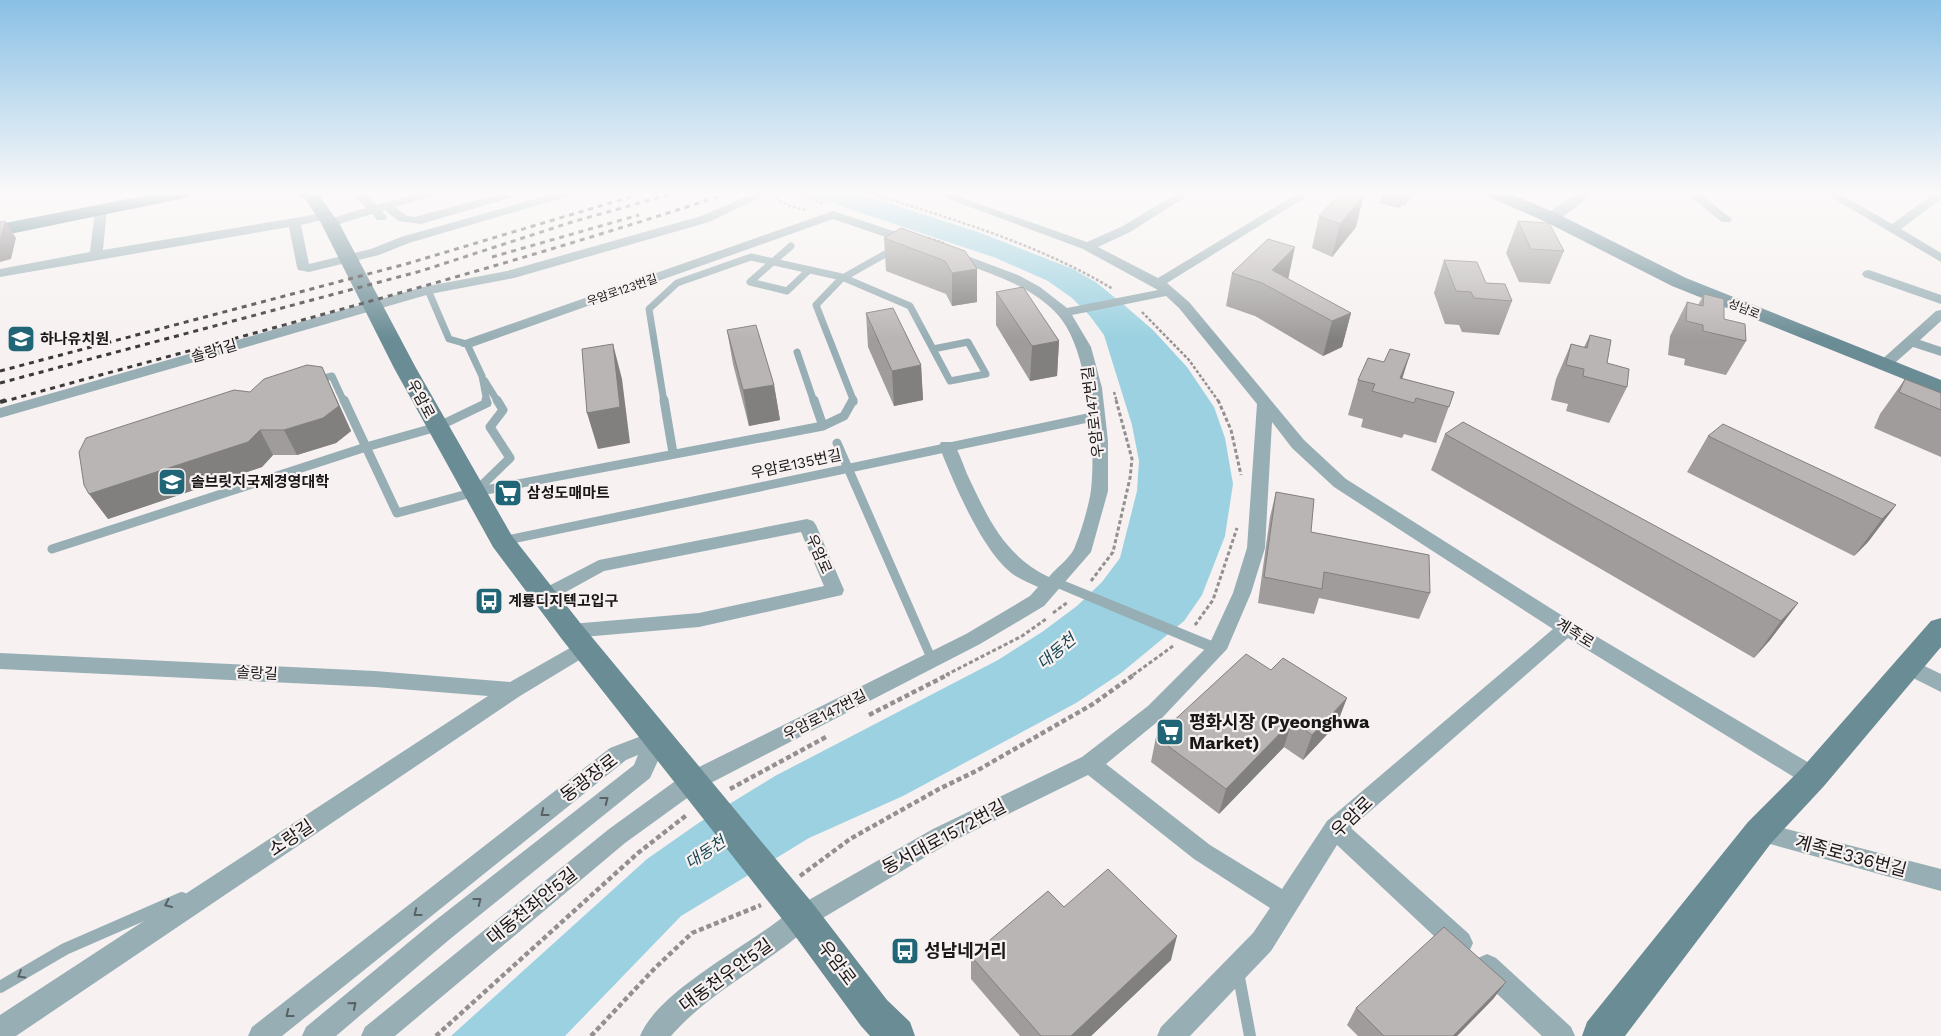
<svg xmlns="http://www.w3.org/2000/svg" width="1941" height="1036" font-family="'Work Sans','Noto Sans KR',sans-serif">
<rect width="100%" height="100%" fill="#f7f1f1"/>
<path fill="#9bd1e0" d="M 805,194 L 859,194 L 978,232 L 1073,269 L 1097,283 L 1124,305 L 1153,330 L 1187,367 L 1214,407 L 1225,438 L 1233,484 L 1225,536 L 1202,595 L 1184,621 L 1121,673 L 1076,703 L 903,796 L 809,838 L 681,916 L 565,1036 L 451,1036 L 647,859 L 700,822 L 775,776 L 998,660 L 1042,632 L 1077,606 L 1102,582 L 1120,558 L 1137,491 L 1139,461 L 1132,425 L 1104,335 L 1090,316 L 1072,298 L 1048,281 L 996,258 Z"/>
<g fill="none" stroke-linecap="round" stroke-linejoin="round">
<path stroke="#949090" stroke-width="2.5" stroke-dasharray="3 2" stroke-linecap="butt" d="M 796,194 L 825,204
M 872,194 C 955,220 1038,244 1113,289
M 775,198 L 790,206 L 806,210
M 928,238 L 944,243
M 1142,312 L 1189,360 L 1219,402
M 1114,392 L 1117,402"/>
<path stroke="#949090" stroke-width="3" stroke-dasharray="4 2.5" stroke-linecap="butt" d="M 1218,400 L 1231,430 L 1241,475
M 1091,581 L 1113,552 L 1130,478 L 1132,459 L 1116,400
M 1053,613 L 1068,602
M 1195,625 L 1213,600 L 1237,528
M 946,675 L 1022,636 L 1046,619
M 1133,675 L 1173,646"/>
<path stroke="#949090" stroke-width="4.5" stroke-dasharray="5 3" stroke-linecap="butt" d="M 869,715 L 949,674
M 730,789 L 826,737
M 800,876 L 850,839 L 939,789 L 978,770 L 1093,704 L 1135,674
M 436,1036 L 638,853 L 688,814
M 591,1036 L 655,968 L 692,933 L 761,905"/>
<path stroke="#97aeb4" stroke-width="7" d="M 791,246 L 750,282 L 787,291 L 809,270
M 428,290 L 449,339 L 467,344 L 482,376 L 487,402
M 797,352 L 814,402
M 316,380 L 332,376 L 344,402
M 485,381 L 498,402
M 664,402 L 649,309 L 677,283 L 751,257 L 842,277 L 910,306 L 950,381 L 986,374 L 968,342 L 933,349
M 854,402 L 816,305 L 841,279 L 894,249"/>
<path stroke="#97aeb4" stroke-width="9" d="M 344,400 L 366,447 L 437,427 L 487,403 L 486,400
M 664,400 L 673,453
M 814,400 L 823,426
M 837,443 L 932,660
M 475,492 L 510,458 L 490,427 L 503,410 L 497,400
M 503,541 L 1097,416
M 52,549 L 366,447 L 397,513 L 475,492 L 823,426 L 844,416 L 853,400"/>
<path stroke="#97aeb4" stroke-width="12" d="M 1238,972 L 1250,1036
M 0,987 L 65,949 L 182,898"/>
<path fill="#97aeb4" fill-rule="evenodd" d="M 1055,577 L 1222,645 L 1224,649 L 1222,653 L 1217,654 L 1212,653 L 1050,585 L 1048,582 L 1050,579 Z"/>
<path fill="#97aeb4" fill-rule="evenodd" d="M 353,194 L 365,194 L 377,205 L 416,194 L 434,194 L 432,196 L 395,207 L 407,216 L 415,217 L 500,194 L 518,194 L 516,196 L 421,224 L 398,221 L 385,210 L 382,211 L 387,217 L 385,220 L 377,220 L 372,214 L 330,227 L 326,226 L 324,223 L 326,220 L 366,208 Z
M 553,194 L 571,194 L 569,196 L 409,243 L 379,255 L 309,272 L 298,270 L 297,267 L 289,227 L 0,277 L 0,269 L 90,252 L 95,209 L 101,205 L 107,209 L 103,250 L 330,212 L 332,215 L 330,218 L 301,225 L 309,264 L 371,249 L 401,237 Z
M 753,194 L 768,194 L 709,222 L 514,278 L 430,294 L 0,418 L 0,408 L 423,287 L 507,271 L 701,216 Z
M 935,194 L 951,194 L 1087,242 L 1121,227 L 1176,194 L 1190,194 L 1130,232 L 1098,247 L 1158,278 L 1297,194 L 1311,194 L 1167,283 L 1189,302 L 1304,440 L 1346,479 L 1574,623 L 1821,770 L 1824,777 L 1821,784 L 1813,786 L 1805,784 L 1568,638 L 1351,828 L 1469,934 L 1473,943 L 1469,952 L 1460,955 L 1451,952 L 1337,845 L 1271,951 L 1190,1036 L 1157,1036 L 1161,1027 L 1253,933 L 1270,908 L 1194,859 L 1088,775 L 949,843 L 811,925 C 767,965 710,991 671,1036 L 640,1036 C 659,989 753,944 793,909 L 933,829 L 1082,757 L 1148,706 L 1209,645 L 1233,593 L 1247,548 L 1257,404 L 1179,308 L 1166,296 L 1072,315 L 1091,347 L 1102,388 L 1108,441 L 1108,491 L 1091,552 L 1044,606 L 980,644 L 701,788 L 625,843 L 395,1036 L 361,1036 L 365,1027 L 609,829 L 685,774 L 966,634 L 1030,596 L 1038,587 C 1030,583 1022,580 1014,575 C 982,552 954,483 939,446 L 941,442 L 953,442 C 959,452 963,464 967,474 C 987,516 1004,556 1049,577 C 1056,568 1069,559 1074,549 C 1080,535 1089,506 1091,490 C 1096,446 1089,349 1058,315 C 1029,283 983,271 944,257 L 943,254 L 949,250 L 954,251 L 1018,275 L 1040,287 L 1067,308 L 1158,290 L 1083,249 ZM 1272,422 L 1292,448 L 1334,487 L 1553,629 L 1327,821 L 1282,889 L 1210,845 L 1106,764 L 1162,718 L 1227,649 L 1251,593 L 1265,548 Z
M 1576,194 L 1589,194 C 1581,204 1560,223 1546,220 L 1544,217 L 1546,214 Z
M 1687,194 L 1700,194 L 1732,219 L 1730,222 L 1722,222 Z
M 1826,194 L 1840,194 L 1892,224 L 1933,194 L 1941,194 L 1941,199 L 1901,229 L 1941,253 L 1941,262 Z
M 833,211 L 917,239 L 919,242 L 917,245 L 909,245 L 833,219 L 472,347 L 462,347 L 460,344 L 462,341 Z
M 1869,270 L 1941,295 L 1941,304 L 1864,277 L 1862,274 L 1864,271 Z
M 1941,310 L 1941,321 L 1920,340 L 1941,347 L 1941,356 L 1913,347 L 1889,368 L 1879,368 L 1877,365 L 1879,362 L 1936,311 Z
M 807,519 L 813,521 L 816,525 L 844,590 L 842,595 L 699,627 L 571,638 L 564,636 L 561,631 L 564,626 L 571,624 L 699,613 L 824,586 L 801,532 L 604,571 L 544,604 L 537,602 L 535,597 L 537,592 L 599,560 Z
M 584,640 L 591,643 L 594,648 L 591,653 L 520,696 L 16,1036 L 0,1036 L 0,1015 L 488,696 L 375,687 L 0,669 L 0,653 L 375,671 L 510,682 Z
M 1908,658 L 1941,674 L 1941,692 L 1901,672 L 1898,666 L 1901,660 Z
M 657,730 L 665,733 L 668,739 L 650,778 L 450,939 L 336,1036 L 302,1036 L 306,1027 L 432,923 L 634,765 L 638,755 L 626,760 L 282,1036 L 248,1036 L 252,1027 L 610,748 Z
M 1760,822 L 1941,869 L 1941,891 L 1752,839 L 1748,832 L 1752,825 Z
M 1487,954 L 1496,958 L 1571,1027 L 1575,1036 L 1542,1036 L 1478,976 L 1474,967 L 1478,958 Z"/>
<path fill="#6a8c95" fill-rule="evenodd" d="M 302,194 L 318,194 L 339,223 L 416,368 L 512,536 L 581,624 L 814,905 L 887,1000 L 910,1022 L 915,1036 L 870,1036 L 861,1026 L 790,929 L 561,638 L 493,547 L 394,368 L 321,223 Z
M 1489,194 L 1510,194 L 1556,213 L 1686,278 L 1941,380 L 1941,394 L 1672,286 L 1544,221 L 1491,198 Z
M 1941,618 L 1941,647 L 1824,786 L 1772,842 L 1625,1036 L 1582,1036 L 1587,1022 L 1748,822 L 1802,768 L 1931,621 Z"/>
<path fill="#49747f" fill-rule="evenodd" d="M 154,194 L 189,194 L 186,198 L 180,199 L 0,236 L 0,224 Z
M 297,194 L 322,194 L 319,198 L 300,198 Z"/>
<path stroke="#3b3939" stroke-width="3" stroke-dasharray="5 5" stroke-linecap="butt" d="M 492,257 L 639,215
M 0,371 L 406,264 L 640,194
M 0,383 L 421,271 L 572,222 L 671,194
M 2,402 C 244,335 488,273 726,194"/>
<path stroke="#3b3939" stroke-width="4" stroke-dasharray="6 6" stroke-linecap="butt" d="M 0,402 L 6,400"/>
</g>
<path fill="#a09c9c" d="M 1383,194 L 1413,194 L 1404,206 L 1401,205 L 1398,208 L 1380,203 Z
M 1319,216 L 1356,227 L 1332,257 L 1312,248 Z
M 1518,221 L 1564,251 L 1550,284 L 1519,282 L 1506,253 Z
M 884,238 L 965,251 L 977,302 L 952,306 L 946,294 L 886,271 Z
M 1444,260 L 1486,283 L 1512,301 L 1499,335 L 1462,332 L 1459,325 L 1445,324 L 1434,293 Z
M 1232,273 L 1288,279 L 1351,313 L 1342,347 L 1323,356 L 1255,316 L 1226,306 Z
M 996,292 L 1059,341 L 1057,376 L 1030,381 L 996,325 Z
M 1704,294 L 1724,319 L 1746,341 L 1726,375 L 1684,365 L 1685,359 L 1668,355 L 1670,336 L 1687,302 L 1698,305 Z
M 866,313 L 921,365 L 923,400 L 894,406 L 868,347 Z
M 727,330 L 774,385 L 780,420 L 749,426 L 733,364 Z
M 1590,335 L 1607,363 L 1627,387 L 1609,423 L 1566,411 L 1568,404 L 1551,400 L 1556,379 L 1571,344 L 1584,347 Z
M 322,367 L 351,431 L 336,443 L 297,455 L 273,455 L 262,467 L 108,519 L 250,392 Z
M 1402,379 L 1454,392 L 1436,443 L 1404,434 L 1402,438 L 1361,427 L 1363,419 L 1348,415 L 1358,380 Z
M 1905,379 L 1941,393 L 1941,457 L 1874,428 L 1880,414 Z
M 1445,434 L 1798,603 L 1770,640 L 1754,658 L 1431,470 Z
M 1708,436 L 1896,505 L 1868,542 L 1854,556 L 1687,472 Z
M 1276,492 L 1311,532 L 1430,593 L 1419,619 L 1319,598 L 1314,614 L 1258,603 L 1270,517 Z
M 1271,670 L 1337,724 L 1303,760 L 1284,747 L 1219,814 L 1151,762 L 1156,737 Z
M 1064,907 L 1171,960 L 1091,1036 L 1020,1036 L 971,979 L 971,956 Z
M 1506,982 L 1493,999 L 1457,1036 L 1358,1036 L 1347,1025 L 1356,1008 Z"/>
<path fill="#827f7f" d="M 1402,194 L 1404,194 L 1401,205 L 1398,208 Z
M 1407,194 L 1413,194 L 1404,206 Z
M 1364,195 L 1356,227 L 1332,257 L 1340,224 Z
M 5,221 L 16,238 L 11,259 L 0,262 L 0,242 Z
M 1295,247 L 1288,280 L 1272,270 Z
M 977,269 L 977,302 L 952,306 L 952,273 Z
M 1351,313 L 1342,347 L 1323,356 L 1332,321 Z
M 1059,341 L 1057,376 L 1030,381 L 1032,346 Z
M 613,344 L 622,379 L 630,443 L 598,449 L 587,413 Z
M 1410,354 L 1399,389 L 1400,378 Z
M 921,365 L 923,400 L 894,406 L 892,371 Z
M 322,367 L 351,431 L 336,443 L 297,455 L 284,430 Z
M 774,385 L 780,420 L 749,426 L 743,390 Z
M 260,430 L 273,455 L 262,467 L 108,519 L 89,494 Z
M 1896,505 L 1868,542 L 1854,556 L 1882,519 Z
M 1798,603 L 1770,640 L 1754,658 L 1781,621 Z
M 1347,698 L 1337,724 L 1303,760 L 1312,735 Z
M 1292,721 L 1284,747 L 1219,814 L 1226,789 Z
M 1177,936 L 1171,960 L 1091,1036 L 1071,1036 Z
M 1506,982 L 1493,999 L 1457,1036 L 1453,1036 Z"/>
<path fill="#bab5b5" stroke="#827f7f" d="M 1340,194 L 1358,194 L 1364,195 L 1340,224 L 1319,216 Z
M 5,221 L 0,242 L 0,222 Z
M 1518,221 L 1549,223 L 1564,251 L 1531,249 Z
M 901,228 L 965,251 L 977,269 L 952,273 L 945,261 L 884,238 Z
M 1268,239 L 1295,247 L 1272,270 L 1351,313 L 1332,321 L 1262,283 L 1232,273 Z
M 1444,260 L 1477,262 L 1486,283 L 1505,284 L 1512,301 L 1474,298 L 1471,292 L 1456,291 Z
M 1023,287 L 1059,341 L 1032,346 L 996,292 Z
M 1704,294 L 1724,299 L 1724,319 L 1745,324 L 1746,341 L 1703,331 L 1703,325 L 1686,321 L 1687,302 L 1703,306 Z
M 893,308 L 921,365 L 892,371 L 866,313 Z
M 756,325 L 774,385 L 743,390 L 727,330 Z
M 1590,335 L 1611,340 L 1607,363 L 1629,369 L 1627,387 L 1583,376 L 1584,369 L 1566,365 L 1571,344 L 1587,348 Z
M 613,344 L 620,407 L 587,413 L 582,349 Z
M 1390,349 L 1410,354 L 1400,378 L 1454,392 L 1449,407 L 1416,398 L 1414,403 L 1372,391 L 1375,384 L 1358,380 L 1368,358 L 1384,362 Z
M 307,365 L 322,367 L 339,406 L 323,418 L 284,430 L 260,430 L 248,442 L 89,494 L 84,485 L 79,452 L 86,438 L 234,390 L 250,392 L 264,379 Z
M 1905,379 L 1941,393 L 1941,410 L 1899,392 Z
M 1463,422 L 1798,603 L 1781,621 L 1445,434 Z
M 1723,424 L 1896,505 L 1882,519 L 1708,436 Z
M 1276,492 L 1314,499 L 1311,532 L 1429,555 L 1430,593 L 1324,572 L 1322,589 L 1264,577 Z
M 1246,654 L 1271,670 L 1283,658 L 1347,698 L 1312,735 L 1292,721 L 1226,789 L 1156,737 Z
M 1108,869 L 1177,936 L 1071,1036 L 1041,1036 L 971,956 L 1048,891 L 1064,907 Z
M 1444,927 L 1506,982 L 1453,1036 L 1384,1036 L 1356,1008 Z"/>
<defs><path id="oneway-chevron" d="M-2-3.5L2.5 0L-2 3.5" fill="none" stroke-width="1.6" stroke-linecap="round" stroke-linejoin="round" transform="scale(1.25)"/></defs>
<g stroke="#586265">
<use href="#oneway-chevron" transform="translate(605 800) rotate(-38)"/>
<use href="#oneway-chevron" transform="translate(544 813) rotate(142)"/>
<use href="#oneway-chevron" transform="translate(478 901) rotate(-38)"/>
<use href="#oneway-chevron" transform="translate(168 904) rotate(156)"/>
<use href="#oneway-chevron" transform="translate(417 913) rotate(142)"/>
<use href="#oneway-chevron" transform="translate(21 975) rotate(150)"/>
<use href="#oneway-chevron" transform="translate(353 1005) rotate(-40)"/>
<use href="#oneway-chevron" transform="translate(289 1014) rotate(142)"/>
</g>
<linearGradient id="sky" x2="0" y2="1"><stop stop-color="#89c0e5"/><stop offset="0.57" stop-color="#fbf9f9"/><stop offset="1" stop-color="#fbf9f9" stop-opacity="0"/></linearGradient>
<rect width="1941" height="339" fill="url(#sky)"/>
<defs>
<symbol id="school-square" viewBox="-11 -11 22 22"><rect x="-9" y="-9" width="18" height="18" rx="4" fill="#206676" stroke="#f7f1f1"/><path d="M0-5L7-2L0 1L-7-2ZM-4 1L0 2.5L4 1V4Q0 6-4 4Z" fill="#fff"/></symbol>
<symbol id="university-square" viewBox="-11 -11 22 22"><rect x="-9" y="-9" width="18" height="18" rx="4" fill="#206676" stroke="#f7f1f1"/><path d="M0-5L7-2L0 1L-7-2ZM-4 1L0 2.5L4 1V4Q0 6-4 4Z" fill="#fff"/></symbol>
<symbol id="supermarket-square" viewBox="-11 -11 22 22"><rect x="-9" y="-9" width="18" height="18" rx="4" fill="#206676" stroke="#f7f1f1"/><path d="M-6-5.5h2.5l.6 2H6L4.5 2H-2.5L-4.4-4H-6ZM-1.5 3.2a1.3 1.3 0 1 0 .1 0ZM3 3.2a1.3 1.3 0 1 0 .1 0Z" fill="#fff"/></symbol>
<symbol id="bus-square" viewBox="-11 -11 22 22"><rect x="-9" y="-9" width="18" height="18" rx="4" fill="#206676" stroke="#f7f1f1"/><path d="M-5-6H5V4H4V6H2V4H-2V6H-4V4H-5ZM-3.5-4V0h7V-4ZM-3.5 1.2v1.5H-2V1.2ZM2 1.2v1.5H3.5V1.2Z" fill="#fff"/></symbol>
</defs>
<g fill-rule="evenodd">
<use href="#school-square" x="5" y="323" width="32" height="32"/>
<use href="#university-square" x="156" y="466" width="32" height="32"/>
<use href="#supermarket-square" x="492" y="477" width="32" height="32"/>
<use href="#bus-square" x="473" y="585" width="32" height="32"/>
<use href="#supermarket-square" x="1154" y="716" width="32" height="32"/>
<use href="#bus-square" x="889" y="935" width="32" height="32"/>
</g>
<g text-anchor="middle" stroke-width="4.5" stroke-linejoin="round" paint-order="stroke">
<g font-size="12" fill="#181616" stroke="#f7f1f1">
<text transform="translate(622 290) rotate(-19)" y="4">우암로123번길</text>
<text transform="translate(1744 309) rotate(22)" y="4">성남로</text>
</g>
<g font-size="15" font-weight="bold" fill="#181616" stroke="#f7f1f1" text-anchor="start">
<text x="40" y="344">하나유치원</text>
<text x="191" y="487">솔브릿지국제경영대학</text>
<text x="527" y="498">삼성도매마트</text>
<text x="508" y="606">계룡디지텍고입구</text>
</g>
<g font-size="15" fill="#181616" stroke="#f7f1f1">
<text transform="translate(214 351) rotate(-16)" y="5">솔랑1길</text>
<text transform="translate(421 399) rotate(62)" y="5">우암로</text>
<text transform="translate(1093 412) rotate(-97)" y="5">우암로147번길</text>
<text transform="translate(796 464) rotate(-12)" y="5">우암로135번길</text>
<text transform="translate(819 554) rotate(66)" y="5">우암로</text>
<text transform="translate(1575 633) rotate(32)" y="5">계족로</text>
<text transform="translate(257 673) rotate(3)" y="5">솔랑길</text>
<text transform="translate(825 715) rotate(-27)" y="5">우암로147번길</text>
</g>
<g font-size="16" font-style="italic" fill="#164651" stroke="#f7f1f1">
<text transform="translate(1056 651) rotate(-40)" y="6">대동천</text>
<text transform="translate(705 852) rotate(-34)" y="6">대동천</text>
</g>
<g font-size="18" font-weight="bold" fill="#181616" stroke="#f7f1f1" text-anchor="start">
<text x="1189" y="728">평화시장 (Pyeonghwa<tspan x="1189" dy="21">Market)</tspan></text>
<text x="924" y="957">성남네거리</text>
</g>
<g font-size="18" fill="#181616" stroke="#f7f1f1">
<text transform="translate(589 778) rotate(-37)" y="6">동광장로</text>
<text transform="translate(1352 817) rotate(-44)" y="6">우암로</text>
<text transform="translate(944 837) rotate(-28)" y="6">동서대로1572번길</text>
<text transform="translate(291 838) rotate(-34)" y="6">소랑길</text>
<text transform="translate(1851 856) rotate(15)" y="6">계족로336번길</text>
<text transform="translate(532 906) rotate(-39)" y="6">대동천좌안5길</text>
<text transform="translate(837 963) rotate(53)" y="6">우암로</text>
<text transform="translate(726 975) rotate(-36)" y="6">대동천우안5길</text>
</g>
</g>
</svg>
